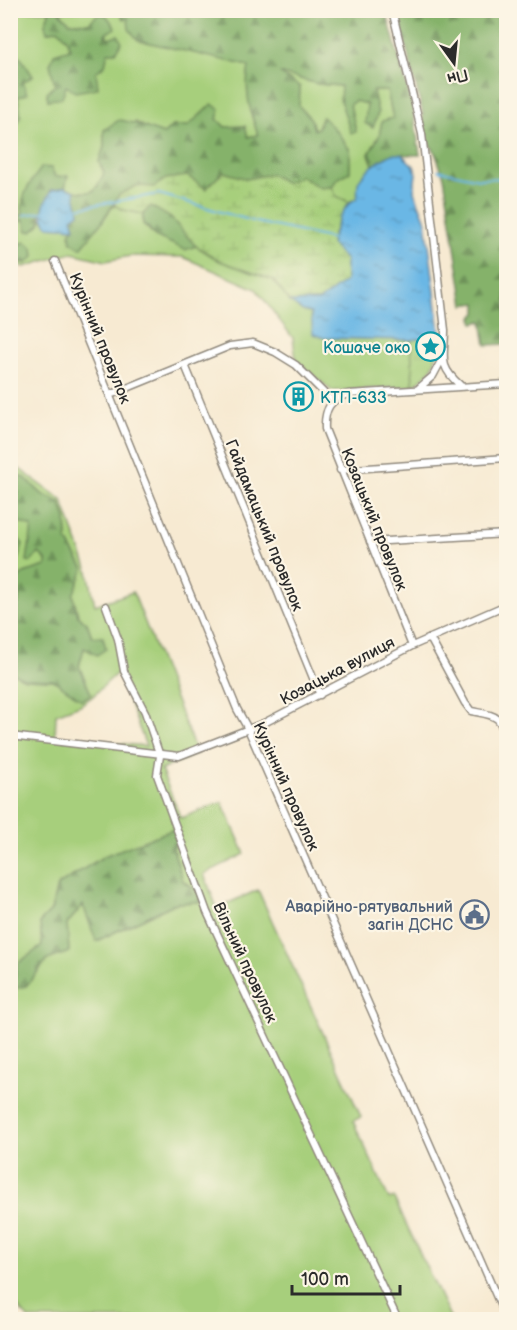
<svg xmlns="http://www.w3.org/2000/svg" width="517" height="1330" font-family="'Balsamiq Sans',sans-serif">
<defs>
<pattern id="forest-firs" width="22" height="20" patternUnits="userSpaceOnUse" patternTransform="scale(1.5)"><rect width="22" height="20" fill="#85b26b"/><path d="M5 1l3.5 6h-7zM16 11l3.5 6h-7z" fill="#6d9158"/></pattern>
<pattern id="wetland-marsh" width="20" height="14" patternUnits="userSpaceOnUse" patternTransform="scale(1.5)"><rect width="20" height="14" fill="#a7cf7b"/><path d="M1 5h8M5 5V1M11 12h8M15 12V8" fill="none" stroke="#90b26a"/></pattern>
<pattern id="park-tufts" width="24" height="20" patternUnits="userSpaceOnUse" patternTransform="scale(1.5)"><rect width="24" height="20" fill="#a7cf7b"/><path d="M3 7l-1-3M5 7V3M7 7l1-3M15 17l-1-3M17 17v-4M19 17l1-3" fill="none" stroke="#90b26a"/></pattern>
<pattern id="water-ripples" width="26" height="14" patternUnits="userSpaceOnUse" patternTransform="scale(1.5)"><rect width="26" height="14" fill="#6bb7e5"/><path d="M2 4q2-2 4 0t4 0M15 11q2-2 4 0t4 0" fill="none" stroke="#5895ba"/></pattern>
</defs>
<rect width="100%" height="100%" fill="#fcf5e5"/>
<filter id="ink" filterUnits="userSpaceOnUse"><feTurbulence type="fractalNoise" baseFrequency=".0167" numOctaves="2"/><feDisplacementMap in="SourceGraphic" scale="12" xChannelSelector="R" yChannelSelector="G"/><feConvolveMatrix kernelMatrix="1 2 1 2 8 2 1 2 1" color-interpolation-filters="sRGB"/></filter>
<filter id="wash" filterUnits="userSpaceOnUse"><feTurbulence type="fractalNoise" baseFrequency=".008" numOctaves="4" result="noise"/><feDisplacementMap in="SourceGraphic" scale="24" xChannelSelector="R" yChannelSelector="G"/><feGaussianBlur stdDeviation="1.35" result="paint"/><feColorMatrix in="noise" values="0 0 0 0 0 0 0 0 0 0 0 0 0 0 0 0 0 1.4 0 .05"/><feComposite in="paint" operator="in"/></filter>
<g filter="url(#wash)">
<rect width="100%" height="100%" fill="#f7ead2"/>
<path fill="#a7cf7b" stroke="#697d53" stroke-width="1.5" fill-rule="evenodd" d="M 11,11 L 50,11 L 45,24 L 48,32 L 58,29 L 67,39 L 70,50 L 55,85 L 47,93 L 48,100 L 66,86 L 96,72 L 108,38 L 98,15 L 89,23 L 70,22 L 60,13 L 62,11 L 120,11 L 123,19 L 128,18 L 209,55 L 249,66 L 251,114 L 258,135 L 247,137 L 245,126 L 225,127 L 217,119 L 188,127 L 172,126 L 164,134 L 148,129 L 136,122 L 104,131 L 104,147 L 99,162 L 105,173 C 92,197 90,196 65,187 L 67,176 L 24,215 L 13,216 L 10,210 L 10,116 L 18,121 L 18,97 L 23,82 L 21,58 L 11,54 Z
M 276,72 L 318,84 L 341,86 L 355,131 L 349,104 L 355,101 L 367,104 L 378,113 L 372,91 L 387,91 L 393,118 L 382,122 L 379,136 L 369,154 L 374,167 L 366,172 L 357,198 L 349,202 L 336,196 L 332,187 L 337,179 L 320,121 L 318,128 L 314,130 L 311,119 L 299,106 L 300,87 Z
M 114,205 L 124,210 L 143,214 L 143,224 L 155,236 L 185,249 L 196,246 L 220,261 L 273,280 L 290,302 L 303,311 L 311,313 L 314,334 L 324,338 L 411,340 L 413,386 L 332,391 L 296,360 L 293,338 L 256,289 L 183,257 L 130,256 L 106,261 L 72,253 L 24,267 L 11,262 L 10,260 L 26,263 L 26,242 L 11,246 L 11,237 L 16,234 L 16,222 L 24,220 L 40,224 L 42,218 L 48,226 L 75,228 L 81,248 Z
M 11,452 L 17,467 L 62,500 L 88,571 L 95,605 L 133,592 L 197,754 L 161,770 L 181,818 L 222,802 L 245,854 L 204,874 L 217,908 L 258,890 L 361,1117 L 353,1121 L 389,1199 L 394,1198 L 451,1319 L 29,1319 L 18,1307 L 11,1289 L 11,672 L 25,679 L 53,680 L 91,694 L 79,666 L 84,648 L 92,637 L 87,623 L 78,616 L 73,594 L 83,568 L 67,541 L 66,519 L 60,502 L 43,495 L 24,477 L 12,475 L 11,479 ZM 118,672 L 146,746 L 55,738 L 56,714 L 80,705 L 92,697 ZM 176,841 L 173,849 L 183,881 L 199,892 L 199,902 L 176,903 L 97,941 L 84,904 L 67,924 L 69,952 L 47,960 L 26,986 L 17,964 L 42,946 L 40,922 L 51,911 L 57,886 L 80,873 Z
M 19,522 L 32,527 L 39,552 L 46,560 L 46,566 L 24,573 L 16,612 L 17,623 L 11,625 L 10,576 L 14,571 L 16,536 L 11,535 L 11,525 Z"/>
<path fill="url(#forest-firs)" stroke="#586e4b" stroke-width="1.5" d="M 50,10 L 62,11 L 60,13 L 70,22 L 89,23 L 98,14 L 106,15 L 116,28 L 105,34 L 108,38 L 118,35 L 122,42 L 116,52 L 108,52 L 105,65 L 96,72 L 98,88 L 75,92 L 66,86 L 62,98 L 48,100 L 47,93 L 55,85 L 50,64 L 54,54 L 70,49 L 67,39 L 58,29 L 47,32 L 45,24 Z
M 120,11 L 386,11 L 413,109 L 420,155 C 403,155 385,151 374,167 L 369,154 L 379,136 L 382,121 L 393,118 L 387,91 L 373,91 L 378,113 L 373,128 L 365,123 L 367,104 L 355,101 L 350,104 L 356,132 L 351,133 L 340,100 L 341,86 L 318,84 L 279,73 L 300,87 L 299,106 L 311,119 L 314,130 L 318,128 L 322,117 L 336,130 L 350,150 L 350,172 L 337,179 L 332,187 L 320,188 L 301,177 L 286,183 L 271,174 L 247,179 L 223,172 L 206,189 L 187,176 L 166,179 L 154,187 L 136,186 L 119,195 L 102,222 L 81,248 L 71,242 L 70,232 L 75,227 L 72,218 L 79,213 C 79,205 74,199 75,191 C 96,195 95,191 104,173 L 99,162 L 104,147 L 104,130 L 119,120 C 137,122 147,129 164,134 L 172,126 L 188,126 L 212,104 L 220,110 L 217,119 L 225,127 L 245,126 L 248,137 L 258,135 C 250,112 244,90 249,66 L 138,40 L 129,29 L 128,18 L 123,19 Z
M 397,11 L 506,11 L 506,344 L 486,345 L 482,321 L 474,323 L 472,318 L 477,313 L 477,303 L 464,305 L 444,177 L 434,150 L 425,140 L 422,110 Z
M 11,54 L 21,58 L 33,76 L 23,82 L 27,94 L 18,97 L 21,116 L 18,122 L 11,116 Z
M 42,167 L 51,168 L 56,177 L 68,176 L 65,187 L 51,190 L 42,212 L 40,224 L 32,231 L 27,231 L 24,220 L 16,222 L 16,234 L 11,237 L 10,218 L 13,216 L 23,215 C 19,195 31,182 42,167 Z
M 151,205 L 171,218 L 196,246 L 185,250 L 155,236 L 148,227 L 143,224 L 143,214 Z
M 26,242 L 33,248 L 34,257 L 26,263 L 11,260 L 11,246 Z
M 12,475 L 24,477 L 43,495 L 60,502 L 66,519 L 67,541 L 84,569 L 73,595 L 78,616 L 87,623 L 92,637 L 103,637 L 106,649 L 97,655 L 84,648 L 79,666 L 91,694 L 82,700 L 53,680 L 25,679 L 11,672 L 11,625 L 17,623 L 16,613 L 19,597 L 14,583 L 24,573 L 46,566 L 46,560 L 39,553 L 31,562 L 27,561 L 32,527 L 19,522 L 11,525 L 11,491 L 18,493 L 11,482 Z
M 11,535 L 16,536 L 23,544 L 14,571 L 11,576 Z
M 174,829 L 176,841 L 173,849 L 183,881 L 200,892 L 199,902 L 176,903 L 96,941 L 83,905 L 67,924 L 69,952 L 47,960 L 26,986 L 12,989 L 17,964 L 42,946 L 40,922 L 51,911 L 57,886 L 104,856 Z"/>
<path fill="url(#wetland-marsh)" stroke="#697d53" stroke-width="1.5" d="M 223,172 L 247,179 L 271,174 L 286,183 L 301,176 L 320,188 L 332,187 L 336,196 L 349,202 L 337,223 L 331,240 L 346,260 L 346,281 L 319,301 L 290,302 L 273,280 L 220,261 L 196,246 L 171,218 L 151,206 L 143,214 L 124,210 L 114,205 L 119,195 L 136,186 L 154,187 L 166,179 L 187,176 L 206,189 Z"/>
<path fill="url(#park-tufts)" stroke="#697d53" stroke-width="1.5" d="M 440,332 C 436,360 438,368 413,386 L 411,340 L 433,337 Z"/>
<path fill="url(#water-ripples)" stroke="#4b7188" stroke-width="1.5" d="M 392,154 L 401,154 L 414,166 L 416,173 L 414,191 L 426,221 L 440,332 L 433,337 L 411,340 L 324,338 L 313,334 L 311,313 L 303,311 L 290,302 L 319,301 L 346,281 L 346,260 L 331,244 C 335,228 341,206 357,198 C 358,194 357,187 358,183 C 362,171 382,159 392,154 Z
M 65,187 L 75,191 C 74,199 79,205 79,213 L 72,218 L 75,228 L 48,226 C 38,212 44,204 52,190 Z"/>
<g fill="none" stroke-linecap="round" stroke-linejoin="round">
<path stroke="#6bb7e5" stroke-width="2" d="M 438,170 L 479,179 L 506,178
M 77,208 L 159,194 L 256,222 L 333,239
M 24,215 L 44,212
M 10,216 L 13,216"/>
</g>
</g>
<g filter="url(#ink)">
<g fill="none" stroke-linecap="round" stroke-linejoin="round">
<defs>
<path id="minor" d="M 392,10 L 422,134 L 445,330 C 445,357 437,365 460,385
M 55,261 L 237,709 L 248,729 L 506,1318
M 185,365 L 320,695
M 419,388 L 433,376 L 442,359
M 110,395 L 230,346 L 253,343 L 275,352 L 296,365 L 332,401
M 340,470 L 506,458
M 370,542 L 506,534
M 106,606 L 118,639 L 124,671 L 145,712 L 160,756 L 157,775 L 207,912 L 398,1320
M 430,638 L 465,703 L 471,711 C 496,716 501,714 506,742
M 412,646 L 325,429 C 324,410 330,398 349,394 L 506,384
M 10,736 L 179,756 L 264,723 L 412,646 L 506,605"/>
</defs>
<use href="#minor" stroke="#918a7e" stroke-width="9"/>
<use href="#minor" stroke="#fff" stroke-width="6"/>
</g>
</g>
<defs>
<symbol id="sight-ring" viewBox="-11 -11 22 22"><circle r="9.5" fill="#fcf5e5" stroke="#0f9aa8" stroke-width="1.5"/><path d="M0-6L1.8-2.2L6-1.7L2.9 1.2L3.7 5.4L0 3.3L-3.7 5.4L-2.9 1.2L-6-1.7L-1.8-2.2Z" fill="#0f9aa8"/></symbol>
<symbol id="building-ring" viewBox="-11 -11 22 22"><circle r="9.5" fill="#fcf5e5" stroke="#0f9aa8" stroke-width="1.5"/><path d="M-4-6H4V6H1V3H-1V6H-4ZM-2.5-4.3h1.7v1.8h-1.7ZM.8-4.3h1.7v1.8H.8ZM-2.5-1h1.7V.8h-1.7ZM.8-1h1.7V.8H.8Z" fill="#0f9aa8"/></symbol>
<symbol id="civic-ring" viewBox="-11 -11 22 22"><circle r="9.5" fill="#fcf5e5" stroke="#5c6f8a" stroke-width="1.5"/><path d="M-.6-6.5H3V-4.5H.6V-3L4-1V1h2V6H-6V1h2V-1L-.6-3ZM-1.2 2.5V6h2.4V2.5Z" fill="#5c6f8a"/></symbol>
</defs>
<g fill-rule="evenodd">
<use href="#sight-ring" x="414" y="330" width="33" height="33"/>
<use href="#building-ring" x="282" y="380" width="33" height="33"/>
<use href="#civic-ring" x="458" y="898" width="33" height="33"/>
</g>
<g text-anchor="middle" stroke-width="4.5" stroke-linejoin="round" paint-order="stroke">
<g font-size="16" fill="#2b2b2b" stroke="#fcf5e5">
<text transform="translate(101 338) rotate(68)" y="6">Курінний провулок</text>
<text transform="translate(375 519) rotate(68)" y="6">Козацький провулок</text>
<text transform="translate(265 525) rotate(68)" y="6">Гайдамацький провулок</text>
<text transform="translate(337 670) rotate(-28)" y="6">Козацька вулиця</text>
<text transform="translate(287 786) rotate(66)" y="6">Курінний провулок</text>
<text transform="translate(246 962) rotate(65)" y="6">Вільний провулок</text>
</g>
<g font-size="16" fill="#0d838f" stroke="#fcf5e5" text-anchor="end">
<text x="410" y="353">Кошаче око</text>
<text x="320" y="403" text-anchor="start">КТП-633</text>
</g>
<g font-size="16" fill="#4e5e75" stroke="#fcf5e5" text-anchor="end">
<text x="453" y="912">Аварійно-рятувальний<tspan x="453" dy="18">загін ДСНС</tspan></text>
</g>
</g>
<rect width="517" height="1330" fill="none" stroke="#fcf5e5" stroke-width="36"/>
<g transform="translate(454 63) rotate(165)" stroke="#fcf5e5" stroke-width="4.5" paint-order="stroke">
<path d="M0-4.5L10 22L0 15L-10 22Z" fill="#2b2b2b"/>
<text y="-9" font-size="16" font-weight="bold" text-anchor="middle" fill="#2b2b2b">Пн</text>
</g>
<path d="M292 1285v9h108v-9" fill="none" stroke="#2b2b2b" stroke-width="3"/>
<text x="301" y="1285" font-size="18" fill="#2b2b2b" stroke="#fcf5e5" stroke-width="4.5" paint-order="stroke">100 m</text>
</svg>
